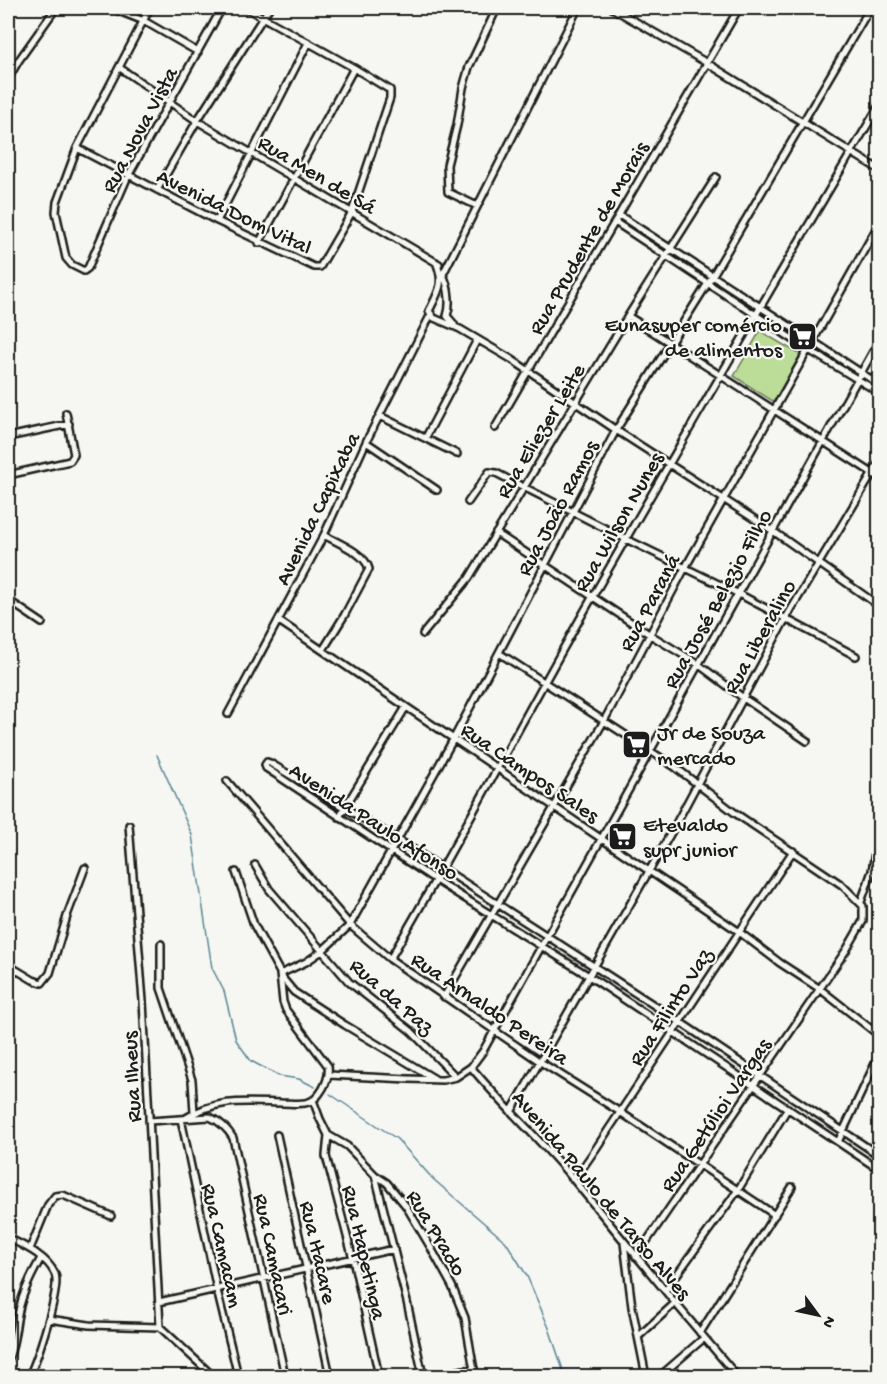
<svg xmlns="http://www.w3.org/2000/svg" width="887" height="1384" font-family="'Gochi Hand',sans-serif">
<rect width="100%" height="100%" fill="#f6f6f2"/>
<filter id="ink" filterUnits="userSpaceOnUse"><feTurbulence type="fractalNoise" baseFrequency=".0167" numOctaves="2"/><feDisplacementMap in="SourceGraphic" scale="12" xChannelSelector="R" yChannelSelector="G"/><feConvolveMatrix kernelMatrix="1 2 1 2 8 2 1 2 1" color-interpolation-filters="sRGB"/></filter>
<g filter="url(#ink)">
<path fill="#bcdd97" stroke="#6c7c5a" stroke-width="1.5" d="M 760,331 L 801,355 L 774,402 L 734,376 Z"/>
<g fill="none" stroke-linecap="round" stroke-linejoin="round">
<path stroke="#598692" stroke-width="1.5" d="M 157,755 L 192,835 L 212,968 L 224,991 L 236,1040 L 251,1061 L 279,1076 L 299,1079 L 315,1087
M 330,1094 L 397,1139 L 433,1179 L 506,1242 L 527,1276 L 549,1328 L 565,1376"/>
<defs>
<path id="street" d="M 111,8 L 144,21 L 198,52
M 150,8 L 77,148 L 57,202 L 56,212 L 66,258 L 72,265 L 84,271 L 88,268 L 128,176 L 222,8
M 612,8 L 707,63 L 880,170
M 120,68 L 197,121 L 439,264
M 8,79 L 19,60 L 56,8
M 77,148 L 217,221 L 314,267 L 320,267 L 352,212 L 390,98 L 390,90 L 354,68 L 246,8
M 157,190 L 197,121 L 269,8
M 477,206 L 448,192 L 447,165 L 457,125 L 463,88 L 469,67 L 497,8
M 619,215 L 880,385
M 217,221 L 308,43
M 615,222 L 809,350 L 880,393
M 259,243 L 354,68
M 436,262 C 445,283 439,291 429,311 L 434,318 L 460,329 L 511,359 L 616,430 L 773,531 L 875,603
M 443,274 L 578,8
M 443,275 C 449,286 451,305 447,316 L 454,324
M 628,316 L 880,478
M 380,416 L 457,454
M 495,428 L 739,8
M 8,437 L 69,424
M 426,437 L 477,340
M 366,442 L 437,490
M 8,475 L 70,461 L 74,455 L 66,413
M 468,502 L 489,472 L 496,473 L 626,539 L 737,593 L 856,656
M 496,533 L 649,634 L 698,664 L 742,697 L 807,741
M 8,600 L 42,623
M 279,621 L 738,931 L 780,963 L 820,989 L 880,1036
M 423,634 L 469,578 L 628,316 L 716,177
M 323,650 L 344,616 L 369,569 C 365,553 338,543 324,535
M 499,653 L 675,767 L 735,813 L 842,885 L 863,906 L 863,921 L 847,949 L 636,1257
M 228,714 L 324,535 L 366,442 L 431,314
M 227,781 L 350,925 L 390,959 L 539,1061 L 620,1112 L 775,1215
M 339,817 L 406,707
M 129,825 L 143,1001 L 160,1327
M 255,865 L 269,889 L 349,982 L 411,1031 L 456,1077 L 471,1067
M 236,872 L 254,925 L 284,980 L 294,992 L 345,1025 L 435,1079
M 861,902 L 872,871 L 880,822
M 161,944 L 161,988 L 192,1080 L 194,1113
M 390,959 C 461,839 524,716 593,596 C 688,431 783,267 880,104
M 8,965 L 33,980 L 42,983 L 50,973 L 68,913 L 85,868
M 444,997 L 604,721 L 685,568 L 880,222
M 329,1075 L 408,1079 L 443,1080 L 456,1077
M 313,1100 L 320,1119 L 328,1135 L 347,1146 L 375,1175 L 387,1183 L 406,1206 L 431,1248 L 452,1286 L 465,1318 L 475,1376
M 511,1112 L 672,831 L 786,618 L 880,461
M 186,1118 C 217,1098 246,1102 282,1103 C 289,1103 298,1104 305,1103 C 320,1101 330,1079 328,1066 L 286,1010 L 283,1002 L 280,974 L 306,962 L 322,951 L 350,925 L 454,738 L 616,430 L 713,275 L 870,8
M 181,1119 L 217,1290 L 238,1376
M 149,1121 L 210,1117 C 221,1122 227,1128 233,1138 L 285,1376
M 277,1135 L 330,1376
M 328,1135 L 326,1156 L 353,1259 L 379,1376
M 838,1142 L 880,1053
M 880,1156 L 680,1022 L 397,839 L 270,763 L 267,762 L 265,765 L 266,768 L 437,881 L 589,976 L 880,1170
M 375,1175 L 407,1302 L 423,1376
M 572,1178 L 579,1173 L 595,1150 L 793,851
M 8,1238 C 24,1246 47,1256 55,1274 C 61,1289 37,1360 29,1376
M 624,1243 L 632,1307 L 646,1376
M 30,1249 L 48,1205 L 55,1196 L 63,1195 L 111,1216
M 665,1291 L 738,1190 L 788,1108
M 159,1302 L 394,1249
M 49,1319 L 89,1325 L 160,1327 L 213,1376
M 700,1333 L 792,1187
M 638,1337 L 675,1303
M 8,1360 C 15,1344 15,1326 19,1310 C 23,1291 32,1274 41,1258
M 435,1376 L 474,1368
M 660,1376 L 704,1338
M 724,1376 L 732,1370
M 737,1376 C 681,1311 627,1245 573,1179 C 541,1140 503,1106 471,1067 L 483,1051 L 880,339"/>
</defs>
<use href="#street" stroke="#1c1c1c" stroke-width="10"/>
<use href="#street" stroke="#f6f6f2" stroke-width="5"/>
</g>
</g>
<defs>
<symbol id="supermarket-square" viewBox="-11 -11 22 22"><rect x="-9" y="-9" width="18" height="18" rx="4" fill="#1c1c1c" stroke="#f6f6f2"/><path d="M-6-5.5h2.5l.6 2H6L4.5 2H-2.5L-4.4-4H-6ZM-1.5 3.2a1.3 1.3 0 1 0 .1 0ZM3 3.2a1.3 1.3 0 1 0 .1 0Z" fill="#fff"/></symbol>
</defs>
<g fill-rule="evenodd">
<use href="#supermarket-square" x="786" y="320" width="33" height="33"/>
<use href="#supermarket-square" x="620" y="728" width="33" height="33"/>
<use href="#supermarket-square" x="606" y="820" width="33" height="33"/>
</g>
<g text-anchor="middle" stroke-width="4.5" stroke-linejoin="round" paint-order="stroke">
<g font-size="22" fill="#1c1c1c" stroke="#f6f6f2">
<text transform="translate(138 129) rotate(-62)" y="8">Rua Nova Vista</text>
<text transform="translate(318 173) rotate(31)" y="8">Rua Men de Sá</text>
<text transform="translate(235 210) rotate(26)" y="8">Avenida Dom Vital</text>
<text transform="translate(587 237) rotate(-60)" y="8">Rua Prudente de Morais</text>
<text transform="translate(539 430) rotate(-59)" y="8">Rua Eliezer Leite</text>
<text transform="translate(556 507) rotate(-62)" y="8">Rua João Ramos</text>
<text transform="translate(316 508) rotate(-64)" y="8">Avenida Capixaba</text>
<text transform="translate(617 521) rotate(-60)" y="8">Rua Wilson Nunes</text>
<text transform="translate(716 598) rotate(-61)" y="8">Rua José Belezio Filho</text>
<text transform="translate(648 602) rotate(-62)" y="8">Rua Paraná</text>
<text transform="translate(758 636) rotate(-61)" y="8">Rua Liberalino</text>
<text transform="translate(531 771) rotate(34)" y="8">Rua Campos Sales</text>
<text transform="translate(375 820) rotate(33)" y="8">Avenida Paulo Afonso</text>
<text transform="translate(393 995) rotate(41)" y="8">Rua da Paz</text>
<text transform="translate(669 1006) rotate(-57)" y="8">Rua Filinto Vaz</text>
<text transform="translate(491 1007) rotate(34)" y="8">Rua Arnaldo Pereira</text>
<text transform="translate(130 1077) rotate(-93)" y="8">Rua Ilheus</text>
<text transform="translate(714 1114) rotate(-56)" y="8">Rua Getúlioi Vargas</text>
<text transform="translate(603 1194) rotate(50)" y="8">Avenida Paulo de Tarso Alves</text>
<text transform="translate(438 1232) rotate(59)" y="8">Rua Prado</text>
<text transform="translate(224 1245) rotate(77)" y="8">Rua Camacam</text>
<text transform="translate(320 1252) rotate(77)" y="8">Rua Itacare</text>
<text transform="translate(366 1252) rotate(77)" y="8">Rua Itapetinga</text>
<text transform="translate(275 1254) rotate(78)" y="8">Rua Camacari</text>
</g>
<g font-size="22" fill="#1c1c1c" stroke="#f6f6f2" text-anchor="start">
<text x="782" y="331" text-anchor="end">Eunasuper comércio<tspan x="782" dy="25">de alimentos</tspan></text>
<text x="657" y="739">Jr de Souza<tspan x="657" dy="25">mercado</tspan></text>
<text x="643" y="831">Etevaldo<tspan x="643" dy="25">supr junior</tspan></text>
</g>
</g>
<rect width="887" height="1384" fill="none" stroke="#f6f6f2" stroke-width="30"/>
<rect x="15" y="15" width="857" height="1354" fill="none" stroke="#1c1c1c" stroke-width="2" filter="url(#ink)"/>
<g transform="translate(818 1315) rotate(123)" stroke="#f6f6f2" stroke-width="4.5" paint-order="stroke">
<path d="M0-4.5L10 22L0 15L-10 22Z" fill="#1c1c1c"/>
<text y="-9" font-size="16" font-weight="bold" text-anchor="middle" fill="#1c1c1c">N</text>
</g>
</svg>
